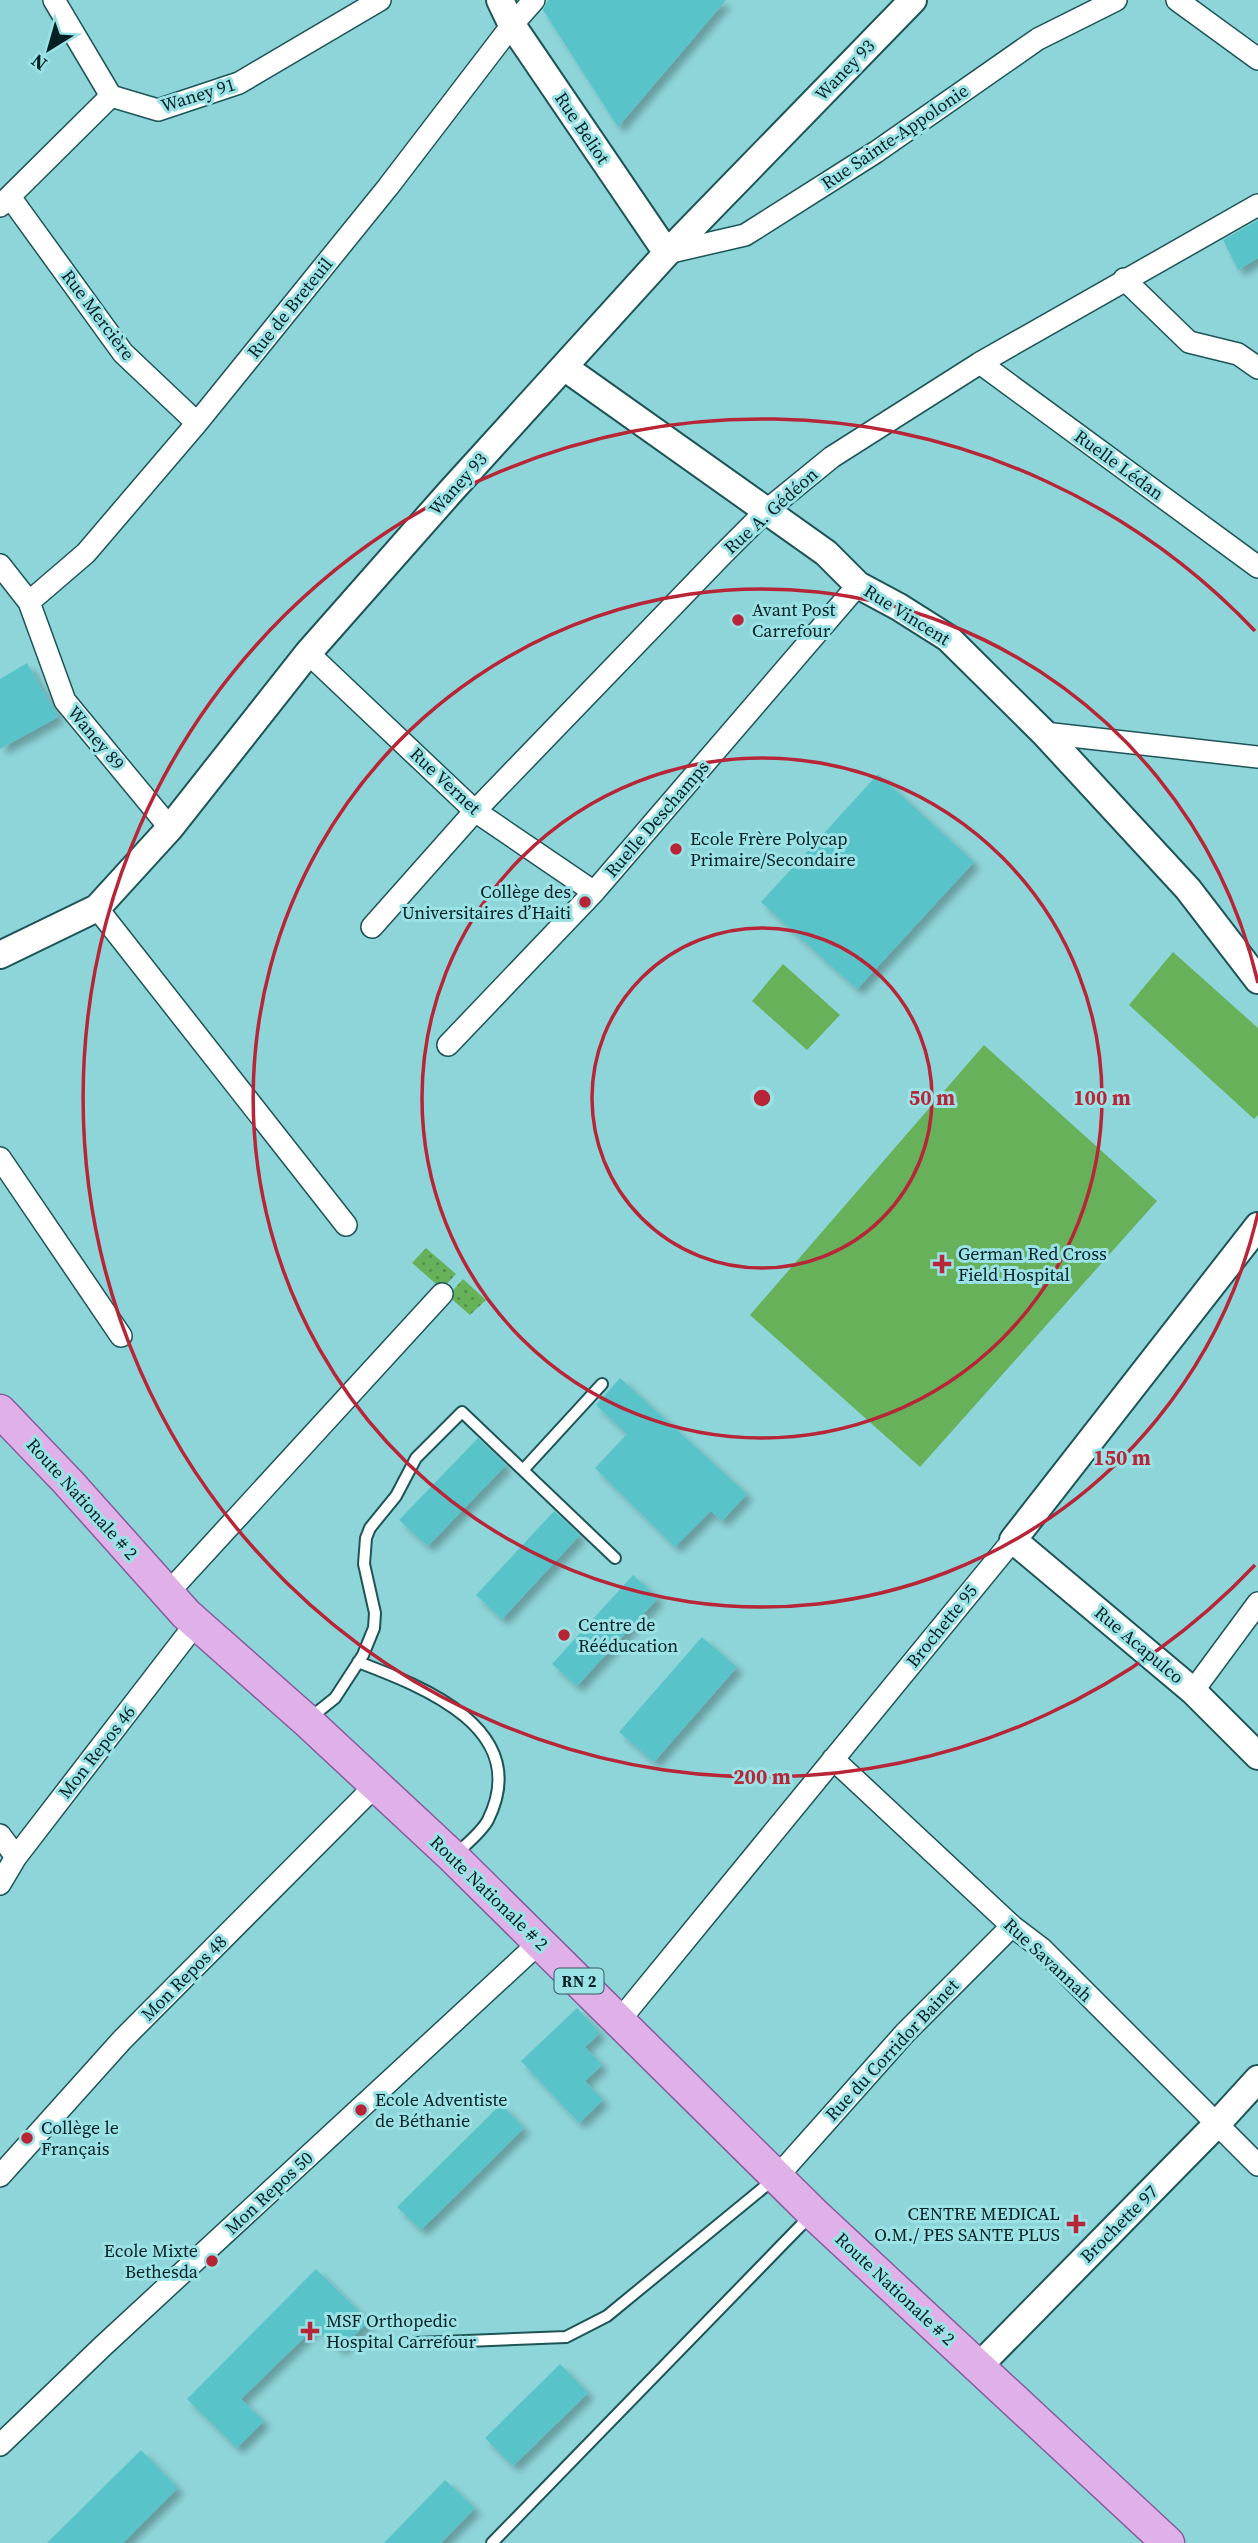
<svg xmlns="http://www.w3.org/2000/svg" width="1258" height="2543" font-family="'Source Serif 4',serif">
<defs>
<pattern id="grass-dots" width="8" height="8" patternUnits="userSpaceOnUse" patternTransform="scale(1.75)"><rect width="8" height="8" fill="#67b15b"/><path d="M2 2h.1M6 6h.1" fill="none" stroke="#53904b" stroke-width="1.8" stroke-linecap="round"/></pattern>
<filter id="shadow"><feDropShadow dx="6" dy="6" stdDeviation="3.5" flood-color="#0004"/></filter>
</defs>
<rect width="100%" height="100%" fill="#8ed5d9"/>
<path fill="url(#grass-dots)" d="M 426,1248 L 456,1274 L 442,1289 L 412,1263 Z
M 463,1279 L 486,1300 L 470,1315 L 448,1296 Z"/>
<path fill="#67b15b" d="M 1173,952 L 1258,1028 L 1258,1115 L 1254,1119 L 1129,1005 Z
M 783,964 L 840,1015 L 807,1050 L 752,1001 Z
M 984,1045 L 1157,1201 L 920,1467 L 750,1315 Z"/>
<path fill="#59c4ca" filter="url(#shadow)" d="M 548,0 L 726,0 L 618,127 L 543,10 Z
M 1258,220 L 1258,258 L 1238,270 L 1223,240 Z
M 27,663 L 58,717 L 0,749 L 0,679 Z
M 878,774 L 974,862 L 857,989 L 761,902 Z
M 620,1378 L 747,1494 L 722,1521 L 711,1511 L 675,1547 L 595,1468 L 627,1434 L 596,1405 Z
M 478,1438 L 506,1465 L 428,1546 L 399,1520 Z
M 554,1511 L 580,1535 L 502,1619 L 476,1595 Z
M 633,1575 L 658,1598 L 577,1686 L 552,1664 Z
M 702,1637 L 737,1667 L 654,1762 L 619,1732 Z
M 577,2008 L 600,2033 L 585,2047 L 602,2065 L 585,2081 L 603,2100 L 579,2123 L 521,2061 Z
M 501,2104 L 524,2128 L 421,2230 L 397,2207 Z
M 316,2269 L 369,2321 L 340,2350 L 316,2326 L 241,2399 L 264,2421 L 237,2448 L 187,2399 Z
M 560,2364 L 588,2393 L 513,2466 L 485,2438 Z
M 141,2450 L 178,2488 L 123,2543 L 47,2543 Z
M 445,2480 L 475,2508 L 441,2543 L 384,2543 Z"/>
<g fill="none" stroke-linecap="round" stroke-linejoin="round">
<defs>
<path id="service" d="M 523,1470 L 602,1384
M 358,1662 C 424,1687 533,1729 488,1820 C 481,1833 465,1845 455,1855
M 310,1718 L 335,1698 L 363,1655 L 374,1628 L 375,1613 L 364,1564 L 366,1538 L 370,1528 L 396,1496 L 416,1458 L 462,1412 L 615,1558
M 416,2343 L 566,2337 L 607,2316 L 774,2179
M 492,2543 L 812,2214"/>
<path id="minor" d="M 54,0 L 111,96
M 1177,0 L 1258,59
M 10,197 L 123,353 L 197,423
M 0,206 L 111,96 L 158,110 L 239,83 L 380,0
M 667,253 L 745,235 L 876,152 L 1038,39 L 1116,0
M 1124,279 L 1189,342 L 1238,354 L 1258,368
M 980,363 L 1258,567
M 0,565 L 29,602 L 65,701 L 170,828
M 29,602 L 86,553 L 197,423 L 388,187 L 512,25 L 534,0
M 308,653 L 475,811 L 594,892
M 1044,733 L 1258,757
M 97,908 L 346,1225
M 372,927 L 475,811 L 722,555 L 767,510 L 832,457 L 980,363 L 1258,205
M 448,1045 L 594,892 L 858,585
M 0,1158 L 121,1336
M 167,1594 L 442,1294
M 1193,1691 L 1258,1603
M 833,1759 L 1012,1926 L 1041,1948 L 1258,2165
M 0,1835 L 16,1857
M 0,1884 L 16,1857 L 197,1622
M 619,2021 L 1013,1540
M 0,2176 L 122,2040 L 375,1786
M 776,2178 L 905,2033 L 1012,1926
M 0,2445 L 103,2346 L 540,1942"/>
<path id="tertiary" d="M 500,0 L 512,25 L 667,253
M 564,367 L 826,553 L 858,585 L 899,607 L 948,638 L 1044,733 L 1188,889 L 1258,980
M 0,955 L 97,908 L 170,828 L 308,653 L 451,491 L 667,253 L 913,0
M 1258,1226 L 1013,1540 L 1193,1691 L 1258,1756
M 978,2367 L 1216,2125 L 1258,2079"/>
<path id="primary" d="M 0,1411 L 68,1482 L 186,1614 L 307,1721 L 453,1857 L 813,2213 L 1168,2543"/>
</defs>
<use href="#service" stroke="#1d5457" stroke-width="14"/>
<use href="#minor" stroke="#1d5457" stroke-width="24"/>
<use href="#tertiary" stroke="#1d5457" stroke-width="30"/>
<use href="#primary" stroke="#855c9b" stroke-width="35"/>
<use href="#service" stroke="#fff" stroke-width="10"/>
<use href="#minor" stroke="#fff" stroke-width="21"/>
<use href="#tertiary" stroke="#fff" stroke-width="26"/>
<use href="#primary" stroke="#e0b0e9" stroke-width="32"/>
</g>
<g fill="none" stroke="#b72536" stroke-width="3.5">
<circle cx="762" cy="1098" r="170"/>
<circle cx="762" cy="1098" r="340"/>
<path d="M1258 1213A509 509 0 1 1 1258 983"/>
<path d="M1255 1565A679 679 0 1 1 1255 631"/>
</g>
<g fill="#b72536" stroke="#9be2e6" stroke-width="2.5">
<circle cx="738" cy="620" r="7"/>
<circle cx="676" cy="849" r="7"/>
<circle cx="585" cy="902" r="7"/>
<path d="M938.5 1253.5h7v7h7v7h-7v7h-7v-7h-7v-7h7z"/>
<circle cx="564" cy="1635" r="7"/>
<circle cx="361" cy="2110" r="7"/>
<circle cx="27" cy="2138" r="7"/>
<path d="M1072.5 2213.5h7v7h7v7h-7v7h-7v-7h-7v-7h7z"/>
<circle cx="212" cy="2261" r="7"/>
<path d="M306.5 2320.5h7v7h7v7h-7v7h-7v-7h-7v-7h7z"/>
</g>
<g text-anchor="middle" stroke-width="6" stroke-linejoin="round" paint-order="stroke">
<rect fill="#9be2e6" stroke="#315b5e" stroke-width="2" x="554.5" y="1968.5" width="49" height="25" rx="5"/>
<g font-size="16" font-weight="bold" fill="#032123">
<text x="579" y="1987">RN 2</text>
</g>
<g font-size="18" fill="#032123" stroke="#9be2e6">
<text transform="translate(845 70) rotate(-46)" y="6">Waney 93</text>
<text transform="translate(198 95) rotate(-17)" y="6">Waney 91</text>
<text transform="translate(582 128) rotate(56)" y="6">Rue Beliot</text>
<text transform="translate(895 137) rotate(-34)" y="6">Rue Sainte-Appolonie</text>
<text transform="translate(290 308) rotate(-51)" y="6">Rue de Breteuil</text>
<text transform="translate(98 315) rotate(53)" y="6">Rue Mercière</text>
<text transform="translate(1119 465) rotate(36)" y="6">Ruelle Lédan</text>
<text transform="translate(458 484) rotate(-48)" y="6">Waney 93</text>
<text transform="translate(771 511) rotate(-42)" y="6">Rue A. Gédéon</text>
<text transform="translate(907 615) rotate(32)" y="6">Rue Vincent</text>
<text transform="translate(96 738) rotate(50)" y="6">Waney 89</text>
<text transform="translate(445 781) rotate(43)" y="6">Rue Vernet</text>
<text transform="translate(657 819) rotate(-49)" y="6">Ruelle Deschamps</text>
<text transform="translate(82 1499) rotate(48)" y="6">Route Nationale # 2</text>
<text transform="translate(942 1626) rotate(-51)" y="6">Brochette 95</text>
<text transform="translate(1139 1645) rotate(40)" y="6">Rue Acapulco</text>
<text transform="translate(97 1752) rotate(-52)" y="6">Mon Repos 46</text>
<text transform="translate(489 1893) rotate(44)" y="6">Route Nationale # 2</text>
<text transform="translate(1048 1960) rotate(43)" y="6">Rue Savannah</text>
<text transform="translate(184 1978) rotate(-45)" y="6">Mon Repos 48</text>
<text transform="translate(892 2050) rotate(-47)" y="6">Rue du Corridor Bainet</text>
<text transform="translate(269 2193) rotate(-43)" y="6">Mon Repos 50</text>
<text transform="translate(1119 2224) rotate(-45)" y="6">Brochette 97</text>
<text transform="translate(895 2289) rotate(43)" y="6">Route Nationale # 2</text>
</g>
<g font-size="18" fill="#032123" stroke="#9be2e6" text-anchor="start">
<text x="752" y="616">Avant Post<tspan x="752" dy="21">Carrefour</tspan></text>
<text x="690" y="845">Ecole Frère Polycap<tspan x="690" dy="21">Primaire/Secondaire</tspan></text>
<text x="571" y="898" text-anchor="end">Collège des<tspan x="571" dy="21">Universitaires d’Haiti</tspan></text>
<text x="958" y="1260">German Red Cross<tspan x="958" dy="21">Field Hospital</tspan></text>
<text x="578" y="1631">Centre de<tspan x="578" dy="21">Rééducation</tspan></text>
<text x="375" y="2106">Ecole Adventiste<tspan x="375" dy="21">de Béthanie</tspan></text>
<text x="41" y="2134">Collège le<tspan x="41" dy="21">Français</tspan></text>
<text x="1060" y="2220" text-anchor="end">CENTRE MEDICAL<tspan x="1060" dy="21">O.M./ PES SANTE PLUS</tspan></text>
<text x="198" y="2257" text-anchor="end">Ecole Mixte<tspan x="198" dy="21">Bethesda</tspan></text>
<text x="326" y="2327">MSF Orthopedic<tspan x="326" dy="21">Hospital Carrefour</tspan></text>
</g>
</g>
<circle cx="762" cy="1098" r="10" fill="#b72536" stroke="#9be2e6" stroke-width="3.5"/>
<g font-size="21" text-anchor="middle" font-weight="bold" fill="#b72536" stroke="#9be2e6" stroke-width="6" stroke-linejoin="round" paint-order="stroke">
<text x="932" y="1105">50 m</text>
<text x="1102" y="1105">100 m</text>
<text x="1122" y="1465">150 m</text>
<text x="762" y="1784">200 m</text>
</g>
<g transform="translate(49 49) rotate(217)" stroke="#9be2e6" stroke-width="5" paint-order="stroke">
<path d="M0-5L12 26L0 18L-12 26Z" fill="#032123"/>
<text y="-10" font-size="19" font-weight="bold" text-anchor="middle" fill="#032123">N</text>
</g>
</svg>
